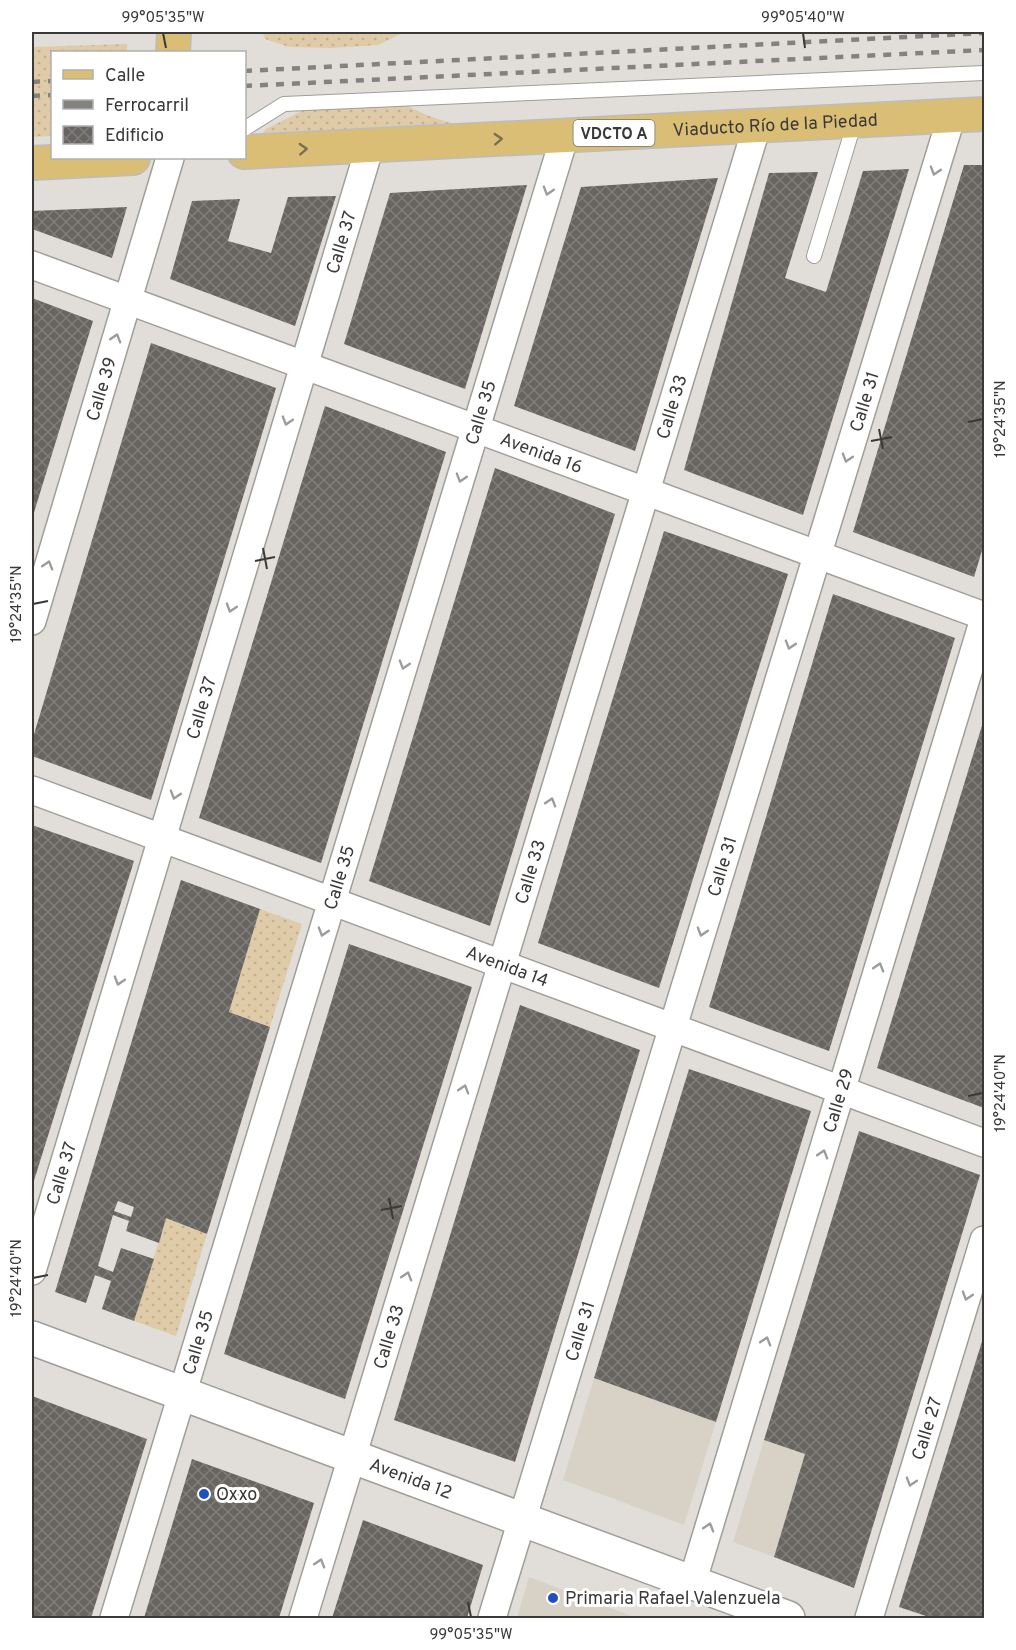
<svg xmlns="http://www.w3.org/2000/svg" width="1016" height="1650" font-family="Overpass,sans-serif">
<defs>
<pattern id="grass-dots" width="8" height="8" patternUnits="userSpaceOnUse" patternTransform="scale(1.5)"><rect width="8" height="8" fill="#dfcba7"/><path d="M2 2h.1M6 6h.1" fill="none" stroke="#c0af90" stroke-width="1.8" stroke-linecap="round"/></pattern>
<pattern id="building-cross-hatch" width="8" height="8" patternUnits="userSpaceOnUse" patternTransform="scale(1.5)"><rect width="8" height="8" fill="#686561"/><path d="M0 0l8 8M0 8l8-8" fill="none" stroke="#7f7d7a"/></pattern>
</defs>
<rect width="100%" height="100%" fill="#e1deda"/>
<path fill="#d7d1c6" d="M 594,1378 L 716,1422 L 684,1525 L 563,1480 Z
M 764,1440 L 805,1454 L 774,1557 L 733,1542 Z
M 529,1577 L 637,1618 L 517,1618 Z"/>
<path fill="url(#grass-dots)" d="M 269,32 L 405,32 L 378,45 L 332,48 L 289,47 L 265,39 L 263,34 Z
M 127,44 L 127,52 L 52,52 L 52,136 L 32,137 L 32,47 Z
M 399,102 L 429,116 L 457,125 L 264,135 L 263,132 L 266,129 L 306,109 Z
M 260,909 L 302,924 L 270,1027 L 229,1012 Z
M 166,1218 L 207,1234 L 176,1336 L 134,1321 Z"/>
<path fill="url(#building-cross-hatch)" fill-rule="evenodd" d="M 964,165 L 984,165 L 984,544 L 974,577 L 853,532 Z
M 909,169 L 803,515 L 684,470 L 769,173 L 818,172 L 785,278 L 826,292 L 863,171 Z
M 718,178 L 635,451 L 514,406 L 581,187 Z
M 527,185 L 465,389 L 344,344 L 390,193 Z
M 336,196 L 295,326 L 170,279 L 192,201 L 240,199 L 228,241 L 271,253 L 288,197 Z
M 127,207 L 112,258 L 32,229 L 32,211 Z
M 32,298 L 93,321 L 32,519 Z
M 151,343 L 276,388 L 151,800 L 32,756 L 32,741 Z
M 325,406 L 446,452 L 321,863 L 199,818 Z
M 495,468 L 615,514 L 490,926 L 369,881 Z
M 664,531 L 788,574 L 659,988 L 538,943 Z
M 833,594 L 955,638 L 829,1051 L 709,1007 Z
M 984,719 L 984,1108 L 877,1068 Z
M 32,825 L 134,861 L 32,1187 Z
M 181,880 L 260,909 L 229,1012 L 270,1027 L 207,1234 L 166,1218 L 159,1243 L 126,1231 L 129,1221 L 113,1215 L 98,1266 L 113,1272 L 121,1248 L 154,1259 L 134,1321 L 102,1309 L 111,1281 L 95,1275 L 86,1303 L 55,1292 ZM 118,1201 L 134,1207 L 131,1217 L 114,1211 Z
M 349,944 L 472,987 L 345,1399 L 224,1354 Z
M 520,1005 L 640,1050 L 515,1462 L 394,1420 Z
M 689,1069 L 811,1111 L 716,1422 L 594,1378 Z
M 859,1131 L 980,1175 L 854,1588 L 774,1557 L 805,1454 L 764,1440 Z
M 984,1335 L 984,1618 L 932,1618 L 899,1607 Z
M 32,1396 L 147,1439 L 91,1618 L 32,1618 Z
M 192,1459 L 314,1503 L 279,1618 L 144,1618 Z
M 363,1520 L 483,1565 L 467,1618 L 332,1618 Z"/>
<g fill="none" stroke-linecap="round" stroke-linejoin="round">
<defs>
<path id="service" d="M 244,129 L 284,104 L 984,73
M 814,256 L 855,121"/>
<g id="minor">
<path id="s1" d="M 32,265 L 984,616"/>
<path id="s2" d="M 32,621 L 170,158"/>
<path id="s3" d="M 32,790 L 984,1143"/>
<path id="s4" d="M 32,1271 L 370,146"/>
<path id="s5" d="M 692,1583 L 984,619"/>
<path id="s6" d="M 114,1618 L 565,135"/>
<path id="s7" d="M 303,1618 L 757,126"/>
<path id="s8" d="M 492,1618 L 952,115"/>
<path id="s9" d="M 869,1618 L 984,1240"/>
</g>
<g id="tertiary">
<path id="s10" d="M 32,1338 L 788,1618"/>
</g>
<g id="primary">
<path d="M 173,52 L 174,32"/>
<path id="s11" d="M 244,152 L 984,114"/>
<path d="M 32,163 L 133,158"/>
</g>
</defs>
<use href="#service" stroke="#a09e99" stroke-width="16"/>
<use href="#minor" stroke="#a09e99" stroke-width="30"/>
<use href="#tertiary" stroke="#a09e99" stroke-width="36"/>
<use href="#primary" stroke="#bcbcbb" stroke-width="36"/>
<use href="#service" stroke="#fff" stroke-width="14"/>
<use href="#minor" stroke="#fff" stroke-width="27"/>
<use href="#tertiary" stroke="#fff" stroke-width="33"/>
<use href="#primary" stroke="#dabe76" stroke-width="33"/>
<path stroke="#84827f" stroke-width="4.5" stroke-dasharray="8 8" stroke-linecap="butt" d="M 244,71 L 984,33
M 32,82 L 52,81
M 244,86 L 984,50
M 32,96 L 52,95"/>
</g>
<defs><path id="oneway-chevron" d="M-2-3.5L2.5 0L-2 3.5" fill="none" stroke-width="1.6" stroke-linecap="round" stroke-linejoin="round" transform="scale(1.5)"/></defs>
<g stroke="#7a6e50">
<use href="#oneway-chevron" transform="translate(498 139) rotate(-3)"/>
<use href="#oneway-chevron" transform="translate(303 149) rotate(-3)"/>
</g>
<g stroke="#9c9c9b">
<use href="#oneway-chevron" transform="translate(935 171) rotate(107)"/>
<use href="#oneway-chevron" transform="translate(548 191) rotate(107)"/>
<use href="#oneway-chevron" transform="translate(116 338) rotate(-73)"/>
<use href="#oneway-chevron" transform="translate(287 421) rotate(107)"/>
<use href="#oneway-chevron" transform="translate(847 458) rotate(107)"/>
<use href="#oneway-chevron" transform="translate(461 478) rotate(107)"/>
<use href="#oneway-chevron" transform="translate(48 565) rotate(-73)"/>
<use href="#oneway-chevron" transform="translate(231 608) rotate(107)"/>
<use href="#oneway-chevron" transform="translate(790 645) rotate(107)"/>
<use href="#oneway-chevron" transform="translate(404 665) rotate(107)"/>
<use href="#oneway-chevron" transform="translate(175 795) rotate(107)"/>
<use href="#oneway-chevron" transform="translate(551 802) rotate(-73)"/>
<use href="#oneway-chevron" transform="translate(323 932) rotate(107)"/>
<use href="#oneway-chevron" transform="translate(702 932) rotate(107)"/>
<use href="#oneway-chevron" transform="translate(879 967) rotate(-73)"/>
<use href="#oneway-chevron" transform="translate(119 981) rotate(107)"/>
<use href="#oneway-chevron" transform="translate(464 1089) rotate(-73)"/>
<use href="#oneway-chevron" transform="translate(823 1154) rotate(-73)"/>
<use href="#oneway-chevron" transform="translate(407 1276) rotate(-73)"/>
<use href="#oneway-chevron" transform="translate(967 1296) rotate(107)"/>
<use href="#oneway-chevron" transform="translate(766 1341) rotate(-73)"/>
<use href="#oneway-chevron" transform="translate(911 1482) rotate(107)"/>
<use href="#oneway-chevron" transform="translate(709 1527) rotate(-73)"/>
<use href="#oneway-chevron" transform="translate(320 1563) rotate(-73)"/>
</g>
<path fill="none" stroke="#3a3937" stroke-width="2" d="M 163,33 L 166,48M 803,33 L 805,48M 968,422 L 983,419M 879,429 L 883,449M 871,441 L 892,437M 263,548 L 267,569M 255,561 L 275,557M 33,604 L 48,601M 968,1096 L 983,1093M 389,1198 L 393,1219M 381,1210 L 402,1206M 33,1278 L 48,1275M 468,1602 L 471,1617"/>
<g fill="#2050bd" stroke="#fff" stroke-width="2">
<circle cx="204" cy="1494" r="6"/>
<circle cx="553" cy="1598" r="6"/>
</g>
<g text-anchor="middle" stroke-width="6" stroke-linejoin="round" paint-order="stroke">
<rect fill="#fff" stroke="#757473" stroke-width="1.5" x="573.5" y="120" width="81" height="26" rx="4.5"/>
<g font-size="16" font-weight="bold" fill="#3a3937">
<text x="614" y="139">VDCTO A</text>
</g>
<g font-size="18" fill="#3a3937" stroke="#fff">
<text dy="6" stroke="none"><textPath href="#s11" startOffset="532">Viaducto Río de la Piedad</textPath></text>
<text dy="6" stroke="none"><textPath href="#s4" startOffset="1074">Calle 37</textPath></text>
<text dy="6" stroke="none"><textPath href="#s2" startOffset="242">Calle 39</textPath></text>
<text dy="6" stroke="none"><textPath href="#s8" startOffset="1272">Calle 31</textPath></text>
<text dy="6" stroke="none"><textPath href="#s7" startOffset="1266">Calle 33</textPath></text>
<text dy="6" stroke="none"><textPath href="#s6" startOffset="1260">Calle 35</textPath></text>
<text dy="6" stroke="none"><textPath href="#s1" startOffset="543">Avenida 16</textPath></text>
<text dy="6" stroke="none"><textPath href="#s4" startOffset="588">Calle 37</textPath></text>
<text dy="6" stroke="none"><textPath href="#s8" startOffset="786">Calle 31</textPath></text>
<text dy="6" stroke="none"><textPath href="#s7" startOffset="780">Calle 33</textPath></text>
<text dy="6" stroke="none"><textPath href="#s6" startOffset="774">Calle 35</textPath></text>
<text dy="6" stroke="none"><textPath href="#s3" startOffset="507">Avenida 14</textPath></text>
<text dy="6" stroke="none"><textPath href="#s5" startOffset="504">Calle 29</textPath></text>
<text dy="6" stroke="none"><textPath href="#s4" startOffset="102">Calle 37</textPath></text>
<text dy="6" stroke="none"><textPath href="#s8" startOffset="300">Calle 31</textPath></text>
<text dy="6" stroke="none"><textPath href="#s7" startOffset="294">Calle 33</textPath></text>
<text dy="6" stroke="none"><textPath href="#s6" startOffset="288">Calle 35</textPath></text>
<text dy="6" stroke="none"><textPath href="#s9" startOffset="198">Calle 27</textPath></text>
<text dy="6" stroke="none"><textPath href="#s10" startOffset="404">Avenida 12</textPath></text>
</g>
<g font-size="18" fill="#3a3937" stroke="#fff" text-anchor="start">
<text x="216" y="1500">Oxxo</text>
<text x="565" y="1604">Primaria Rafael Valenzuela</text>
</g>
</g>
<rect width="1016" height="1650" fill="none" stroke="#ffffff" stroke-width="66"/>
<rect x="51" y="51" width="195" height="108" fill="#ffffff" stroke="#b0b0af" stroke-width="1.5"/>
<rect x="63" y="70" width="30" height="9" fill="#dabe76" stroke="#b0b0af" stroke-width="1.5"/>
<text x="105" y="81" font-size="18" fill="#3a3937">Calle</text>
<rect x="63" y="100" width="30" height="9" fill="#84827f" stroke="#b0b0af" stroke-width="1.5"/>
<text x="105" y="111" font-size="18" fill="#3a3937">Ferrocarril</text>
<rect x="63" y="126" width="30" height="18" fill="url(#building-cross-hatch)" stroke="#b0b0af" stroke-width="1.5"/>
<text x="105" y="141" font-size="18" fill="#3a3937">Edificio</text>
<rect x="33" y="33" width="950" height="1584" fill="none" stroke="#3a3937" stroke-width="2"/>
<g font-size="15" text-anchor="middle" fill="#3a3937">
<text x="163" y="22">99°05'35"W</text>
<text x="803" y="22">99°05'40"W</text>
<text transform="translate(1000 419) rotate(-90)" y="5">19°24'35"N</text>
<text transform="translate(16 604) rotate(-90)" y="5">19°24'35"N</text>
<text transform="translate(1000 1093) rotate(-90)" y="5">19°24'40"N</text>
<text transform="translate(16 1278) rotate(-90)" y="5">19°24'40"N</text>
<text x="471" y="1639">99°05'35"W</text>
</g>
</svg>
